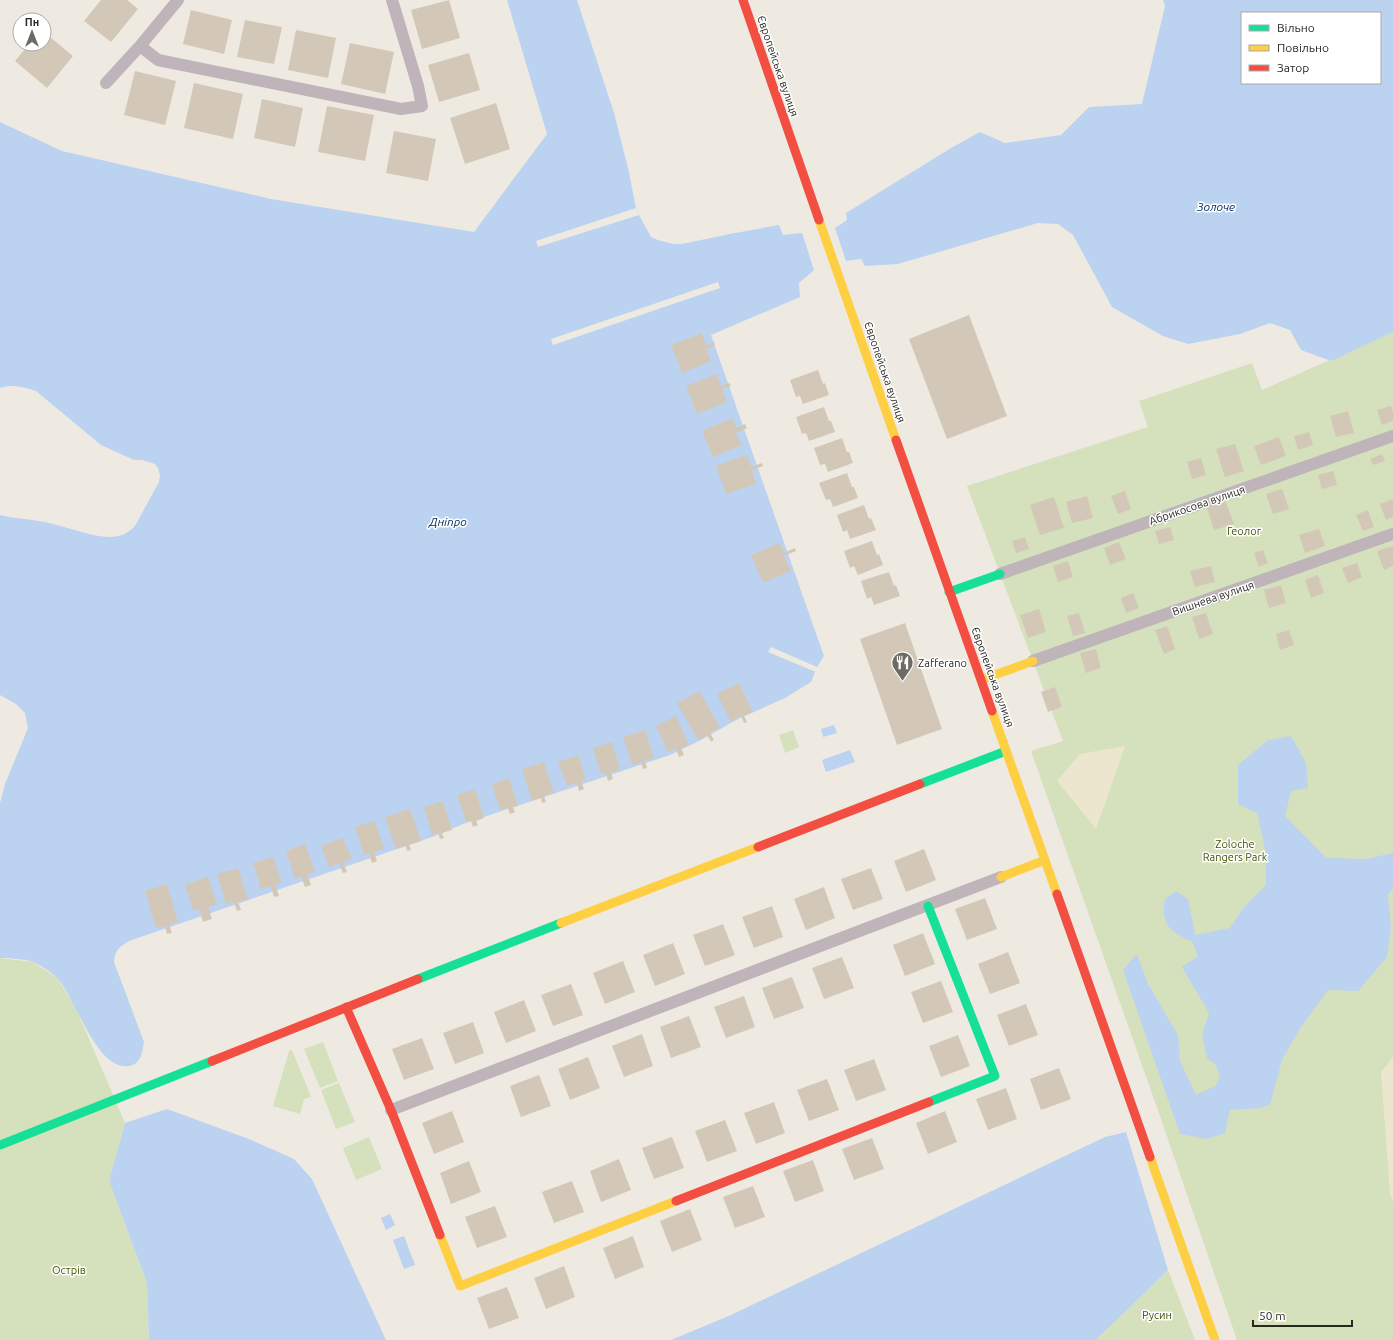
<svg xmlns="http://www.w3.org/2000/svg" width="1393" height="1340" font-family="Ubuntu,sans-serif">
<rect width="100%" height="100%" fill="#eeeae1"/>
<path fill="#d5e0bc" d="M 1393,332 L 1393,1340 L 1237,1340 L 1161,1119 L 1031,751 L 1063,741 L 967,486 L 1148,427 L 1139,401 L 1252,363 L 1262,390 Z
M 793,730 L 799,747 L 785,753 L 779,735 Z
M 0,958 L 33,962 L 57,978 L 75,1006 L 125,1123 L 109,1181 L 147,1283 L 149,1340 L 0,1340 Z
M 323,1042 L 338,1081 L 320,1088 L 304,1049 Z
M 292,1050 L 311,1097 L 304,1099 L 300,1114 L 273,1106 L 289,1051 Z
M 339,1083 L 355,1122 L 336,1129 L 321,1090 Z
M 369,1137 L 382,1169 L 356,1180 L 343,1148 Z
M 1168,1270 L 1195,1340 L 1097,1340 L 1098,1338 Z"/>
<path fill="#ede6ce" d="M 1125,746 L 1096,829 L 1057,781 L 1080,754 Z
M 1393,1057 L 1393,1201 L 1390,1194 L 1381,1072 Z"/>
<path fill="#bbd2f1" fill-rule="evenodd" d="M 507,0 L 577,0 L 614,113 L 628,168 L 636,208 L 639,215 L 651,237 L 658,240 L 673,244 L 682,244 L 730,234 L 779,225 L 783,235 L 802,233 L 814,270 L 799,283 L 800,297 L 711,335 L 824,656 L 817,667 L 811,682 L 785,698 L 738,719 L 701,740 L 670,755 L 463,824 L 435,836 L 129,941 C 119,947 115,950 114,962 L 144,1042 C 142,1053 141,1064 129,1066 C 95,1071 76,996 56,977 C 52,973 39,964 33,962 C 27,959 7,958 0,958 L 0,803 L 5,784 L 28,728 L 25,713 L 16,704 L 0,695 L 0,515 C 16,519 33,519 49,523 C 68,527 92,537 110,537 C 121,537 128,533 135,526 L 159,482 L 160,475 L 158,468 L 155,464 L 142,460 L 134,460 L 101,445 L 36,391 C 24,387 13,384 0,388 L 0,122 L 62,151 L 97,159 L 271,199 L 474,232 L 547,134 Z
M 1163,0 L 1393,0 L 1393,332 L 1331,361 L 1301,350 L 1290,330 L 1270,323 L 1240,334 L 1188,344 L 1163,336 L 1112,307 L 1073,235 L 1058,224 L 1038,223 L 898,264 L 865,266 L 861,259 L 846,261 L 835,228 L 847,220 L 846,213 L 951,148 L 980,132 L 1005,143 L 1061,135 L 1089,107 L 1142,104 L 1165,6 ZM 1242,13 L 1380,13 L 1380,83 L 1242,83 Z
M 834,725 L 837,733 L 823,737 L 821,729 Z
M 1291,736 L 1306,763 L 1308,788 L 1291,791 L 1285,816 L 1326,858 L 1366,859 L 1393,853 L 1393,888 L 1388,895 L 1391,928 L 1387,957 L 1358,991 L 1328,990 L 1299,1030 L 1282,1060 L 1270,1105 L 1260,1108 L 1230,1110 L 1225,1133 L 1207,1139 L 1180,1134 L 1123,970 L 1137,954 L 1148,984 L 1178,1035 L 1180,1061 L 1196,1095 L 1215,1086 L 1220,1078 L 1216,1065 L 1207,1058 L 1202,1035 L 1209,1013 L 1182,967 L 1198,956 L 1192,941 C 1170,933 1160,923 1165,899 L 1176,891 L 1188,899 L 1195,935 L 1230,928 L 1244,907 L 1266,885 L 1266,853 L 1257,813 L 1238,804 L 1238,765 L 1268,740 Z
M 850,750 L 855,762 L 826,772 L 822,760 Z
M 167,1109 L 249,1139 L 294,1159 L 312,1179 L 386,1340 L 149,1340 L 147,1283 L 109,1181 L 125,1123 Z
M 1126,1132 L 1168,1270 L 1098,1338 L 1097,1340 L 671,1340 L 731,1315 L 1105,1137 Z
M 390,1214 L 395,1225 L 386,1230 L 381,1218 Z
M 404,1236 L 415,1265 L 404,1269 L 393,1240 Z"/>
<path fill="#eeeae1" d="M 636,208 L 639,215 L 538,247 L 536,241 Z
M 718,282 L 720,288 L 553,345 L 551,339 Z
M 771,647 L 817,667 L 816,672 L 768,652 Z"/>
<path fill="#d3c8b8" d="M 101,0 L 127,0 L 138,9 L 111,42 L 84,21 Z
M 449,0 L 460,38 L 422,49 L 411,10 Z
M 191,10 L 232,20 L 224,54 L 183,44 Z
M 245,20 L 282,27 L 274,64 L 237,57 Z
M 296,30 L 336,38 L 328,78 L 288,70 Z
M 44,32 L 73,56 L 47,88 L 15,61 L 29,44 L 44,44 Z
M 350,43 L 394,52 L 385,94 L 341,84 Z
M 469,53 L 480,90 L 439,102 L 428,65 Z
M 135,71 L 176,81 L 165,125 L 124,115 Z
M 194,83 L 243,94 L 233,139 L 184,128 Z
M 262,99 L 303,108 L 295,147 L 254,138 Z
M 496,103 L 510,149 L 465,164 L 450,118 Z
M 327,106 L 374,115 L 365,161 L 318,152 Z
M 394,131 L 436,139 L 428,181 L 386,173 Z
M 969,315 L 1007,416 L 947,439 L 909,339 Z
M 702,333 L 706,345 L 714,342 L 715,345 L 706,349 L 711,361 L 682,373 L 671,345 Z
M 818,370 L 823,384 L 825,383 L 829,395 L 803,404 L 800,396 L 796,397 L 790,380 Z
M 717,374 L 721,386 L 729,383 L 731,386 L 722,389 L 727,402 L 697,414 L 686,386 Z
M 1391,406 L 1393,412 L 1393,421 L 1382,425 L 1377,410 Z
M 824,407 L 829,421 L 831,421 L 835,432 L 809,441 L 806,433 L 802,434 L 796,417 Z
M 1348,411 L 1354,433 L 1336,437 L 1330,416 Z
M 732,418 L 736,428 L 745,424 L 747,428 L 736,433 L 742,445 L 713,457 L 702,431 Z
M 1309,432 L 1313,445 L 1298,450 L 1294,436 Z
M 1279,437 L 1286,456 L 1261,465 L 1254,446 Z
M 842,438 L 847,452 L 849,452 L 853,463 L 828,472 L 825,464 L 820,465 L 814,448 Z
M 1235,444 L 1244,471 L 1225,477 L 1216,449 Z
M 1382,454 L 1385,461 L 1373,465 L 1370,459 Z
M 747,455 L 751,467 L 762,463 L 763,466 L 752,470 L 756,484 L 726,494 L 716,466 Z
M 1201,458 L 1206,475 L 1192,479 L 1187,462 Z
M 1333,471 L 1337,485 L 1322,489 L 1318,475 Z
M 847,473 L 852,487 L 854,487 L 858,498 L 833,507 L 830,499 L 826,500 L 819,483 Z
M 1282,489 L 1289,509 L 1273,514 L 1266,494 Z
M 1125,491 L 1131,509 L 1118,514 L 1111,496 Z
M 1087,496 L 1093,518 L 1072,523 L 1066,502 Z
M 1054,497 L 1064,528 L 1040,535 L 1030,505 Z
M 1393,499 L 1393,517 L 1386,520 L 1380,504 Z
M 1226,502 L 1234,524 L 1214,530 L 1207,508 Z
M 864,505 L 869,519 L 871,518 L 876,530 L 850,539 L 847,530 L 843,532 L 837,515 Z
M 1368,510 L 1374,527 L 1363,531 L 1356,515 Z
M 1170,527 L 1174,540 L 1159,544 L 1155,531 Z
M 1319,529 L 1325,546 L 1305,553 L 1299,535 Z
M 1025,537 L 1029,549 L 1016,553 L 1012,541 Z
M 872,541 L 877,555 L 879,554 L 883,565 L 858,575 L 854,566 L 850,568 L 844,551 Z
M 1119,542 L 1126,559 L 1110,565 L 1104,548 Z
M 780,543 L 784,553 L 795,548 L 796,551 L 784,556 L 791,571 L 763,583 L 751,555 Z
M 1393,546 L 1393,566 L 1384,570 L 1377,551 Z
M 1263,550 L 1268,563 L 1259,567 L 1254,553 Z
M 1068,561 L 1073,577 L 1058,582 L 1053,566 Z
M 1357,563 L 1362,577 L 1348,583 L 1342,568 Z
M 1211,566 L 1215,582 L 1195,587 L 1190,571 Z
M 889,572 L 894,586 L 896,585 L 900,596 L 874,605 L 871,597 L 867,599 L 861,581 Z
M 1318,575 L 1324,593 L 1311,598 L 1305,580 Z
M 1281,585 L 1286,603 L 1269,608 L 1264,590 Z
M 1133,593 L 1139,608 L 1126,613 L 1121,598 Z
M 1039,609 L 1046,632 L 1028,638 L 1020,615 Z
M 1079,613 L 1085,633 L 1073,636 L 1067,616 Z
M 1206,613 L 1213,634 L 1199,639 L 1192,617 Z
M 905,623 L 942,729 L 897,745 L 860,639 Z
M 1167,626 L 1175,649 L 1164,654 L 1155,630 Z
M 1289,630 L 1294,645 L 1280,650 L 1276,634 Z
M 1096,649 L 1101,668 L 1086,673 L 1080,653 Z
M 739,683 L 753,712 L 744,716 L 747,722 L 744,723 L 741,716 L 731,722 L 717,694 Z
M 1055,687 L 1062,707 L 1048,712 L 1041,692 Z
M 699,691 L 720,727 L 710,733 L 714,740 L 711,742 L 707,735 L 698,740 L 677,703 Z
M 676,716 L 689,745 L 681,748 L 684,755 L 679,757 L 676,749 L 668,752 L 656,726 Z
M 645,730 L 654,758 L 645,761 L 647,768 L 643,769 L 641,762 L 632,765 L 623,737 Z
M 612,742 L 620,770 L 611,772 L 613,779 L 608,781 L 606,773 L 601,774 L 593,748 Z
M 578,755 L 586,780 L 581,781 L 584,789 L 579,791 L 577,783 L 567,786 L 558,762 Z
M 544,762 L 554,793 L 544,796 L 546,802 L 542,803 L 541,798 L 532,801 L 522,769 Z
M 509,778 L 518,806 L 513,807 L 515,812 L 510,814 L 508,808 L 500,810 L 492,784 Z
M 475,789 L 484,818 L 476,821 L 478,825 L 473,827 L 471,821 L 466,822 L 457,795 Z
M 443,801 L 452,830 L 442,833 L 444,838 L 440,839 L 438,833 L 432,835 L 424,807 Z
M 410,809 L 421,841 L 409,845 L 411,850 L 407,851 L 406,846 L 396,849 L 385,817 Z
M 375,821 L 384,849 L 374,852 L 377,861 L 372,863 L 369,853 L 364,855 L 355,827 Z
M 343,838 L 352,859 L 343,862 L 347,872 L 343,873 L 339,863 L 329,867 L 321,846 Z
M 305,844 L 315,872 L 307,874 L 311,885 L 305,887 L 301,876 L 295,879 L 286,851 Z
M 924,849 L 936,880 L 906,892 L 894,861 Z
M 273,857 L 282,883 L 275,885 L 279,896 L 274,897 L 271,886 L 261,889 L 253,863 Z
M 238,868 L 248,899 L 238,902 L 241,910 L 237,911 L 234,902 L 226,904 L 217,874 Z
M 871,868 L 883,899 L 853,910 L 841,879 Z
M 208,877 L 217,904 L 208,907 L 212,919 L 203,922 L 199,909 L 194,911 L 185,885 Z
M 167,884 L 178,922 L 169,925 L 172,933 L 167,934 L 165,926 L 156,928 L 145,891 Z
M 824,887 L 835,918 L 806,930 L 794,899 Z
M 985,898 L 997,929 L 967,940 L 955,909 Z
M 772,906 L 783,937 L 754,948 L 742,917 Z
M 723,924 L 735,955 L 705,966 L 693,935 Z
M 923,933 L 935,964 L 905,976 L 893,945 Z
M 673,943 L 685,974 L 655,986 L 643,955 Z
M 1008,952 L 1020,983 L 990,994 L 978,964 Z
M 842,957 L 854,988 L 824,999 L 812,968 Z
M 623,961 L 635,992 L 605,1004 L 593,973 Z
M 792,977 L 804,1008 L 774,1019 L 762,988 Z
M 941,981 L 953,1012 L 923,1023 L 911,992 Z
M 571,984 L 583,1015 L 553,1026 L 541,995 Z
M 744,996 L 755,1027 L 726,1038 L 714,1007 Z
M 524,1000 L 536,1031 L 506,1043 L 494,1012 Z
M 1026,1004 L 1038,1035 L 1009,1046 L 997,1015 Z
M 689,1016 L 701,1047 L 671,1058 L 660,1027 Z
M 473,1022 L 484,1053 L 455,1064 L 443,1033 Z
M 642,1034 L 653,1066 L 624,1077 L 612,1046 Z
M 958,1035 L 970,1066 L 941,1077 L 929,1046 Z
M 422,1038 L 434,1069 L 404,1080 L 392,1049 Z
M 588,1057 L 600,1088 L 570,1100 L 558,1069 Z
M 874,1059 L 886,1090 L 856,1101 L 844,1070 Z
M 1059,1068 L 1071,1099 L 1041,1110 L 1030,1079 Z
M 539,1075 L 551,1106 L 521,1117 L 510,1086 Z
M 827,1079 L 839,1110 L 809,1121 L 797,1090 Z
M 1006,1088 L 1017,1119 L 988,1130 L 976,1099 Z
M 774,1102 L 785,1133 L 756,1144 L 744,1113 Z
M 452,1111 L 464,1142 L 434,1154 L 422,1123 Z
M 945,1111 L 957,1142 L 928,1154 L 916,1123 Z
M 725,1120 L 737,1151 L 707,1162 L 695,1131 Z
M 672,1137 L 684,1168 L 654,1179 L 642,1148 Z
M 872,1138 L 884,1169 L 854,1180 L 842,1149 Z
M 619,1159 L 631,1190 L 601,1202 L 590,1171 Z
M 813,1160 L 824,1191 L 795,1202 L 783,1171 Z
M 469,1161 L 481,1192 L 451,1204 L 440,1173 Z
M 572,1181 L 584,1212 L 554,1223 L 542,1192 Z
M 753,1186 L 765,1217 L 735,1228 L 723,1197 Z
M 495,1206 L 507,1237 L 477,1248 L 465,1217 Z
M 690,1209 L 702,1240 L 672,1252 L 660,1221 Z
M 633,1236 L 644,1267 L 615,1279 L 603,1248 Z
M 564,1266 L 575,1297 L 546,1309 L 534,1278 Z
M 507,1287 L 519,1318 L 489,1329 L 477,1298 Z"/>
<g fill="none" stroke-linecap="round" stroke-linejoin="round">
<path stroke="#beb4b9" stroke-width="12" d="M 140,46 L 158,60 L 401,109 L 422,106 L 418,86 L 392,0
M 106,83 L 140,46 L 178,0
M 1000,574 L 1393,436
M 1033,661 L 1393,534
M 391,1110 L 1001,877"/>
<path stroke="#16e098" stroke-width="9" d="M 949,592 L 1000,574
M 920,784 L 1006,751
M 928,906 L 995,1076 L 929,1102
M 418,979 L 561,923
M 0,1145 L 212,1061"/>
<path stroke="#ffcf43" stroke-width="9" d="M 819,220 L 896,440
M 981,680 L 1033,661
M 992,711 L 1057,894
M 1001,877 L 1045,860
M 561,923 L 758,847
M 1150,1157 L 1215,1340
M 440,1235 L 460,1286 L 676,1201"/>
<path stroke="#f24e42" stroke-width="9" d="M 743,0 L 819,220
M 896,440 L 992,711
M 758,847 L 920,784
M 1057,894 L 1150,1157
M 346,1007 L 391,1110 L 440,1235
M 212,1061 L 418,979
M 676,1201 L 929,1102"/>
</g>
<defs>
<symbol id="restaurant-pin" viewBox="-11 -11 22 30"><path d="M0 17L-7.5 6A9.5 9.5 0 1 1 7.5 6Z" fill="#6e6b64" stroke="#fff"/><path d="M-5-6h1v4h1v-4h1v4h1v-4h1v5L-1.5 .5V6h-2V.5L-5-1ZM5-6V6H3V1.5H1.5Q1.5-4 5-6Z" fill="#fff"/></symbol>
</defs>
<g fill-rule="evenodd">
<use href="#restaurant-pin" x="890" y="650" width="25" height="34"/>
</g>
<g text-anchor="middle" stroke-width="3" stroke-linejoin="round" paint-order="stroke">
<g font-size="11" fill="#292721" stroke="#fff">
<text transform="translate(778 66) rotate(71)" y="4">Європейська вулиця</text>
<text transform="translate(885 372) rotate(71)" y="4">Європейська вулиця</text>
<text transform="translate(1197 505) rotate(-19)" y="4">Абрикосова вулиця</text>
<text transform="translate(1213 598) rotate(-19)" y="4">Вишнева вулиця</text>
<text transform="translate(993 677) rotate(70)" y="4">Європейська вулиця</text>
</g>
<g font-size="11" fill="#3c5302" stroke="#fff">
<text x="1244" y="535">Геолог</text>
<text x="1235" y="848">Zoloche<tspan x="1235" dy="13">Rangers Park</tspan></text>
<text x="69" y="1274">Острів</text>
<text x="1157" y="1319">Русин</text>
</g>
<g font-size="11" fill="#292721" stroke="#fff" text-anchor="start">
<text x="918" y="667">Zafferano</text>
</g>
<g font-size="12" font-style="italic" fill="#062e62" stroke="#fff">
<text x="1216" y="211">Золоче</text>
<text x="448" y="526">Дніпро</text>
</g>
</g>
<rect x="1241" y="12" width="140" height="72" fill="#ffffff" stroke="#a9a9a6"/>
<rect x="1249" y="25" width="20" height="6" fill="#16e098" stroke="#a9a9a6"/>
<text x="1277" y="32" font-size="12" fill="#292721">Вільно</text>
<rect x="1249" y="45" width="20" height="6" fill="#ffcf43" stroke="#a9a9a6"/>
<text x="1277" y="52" font-size="12" fill="#292721">Повільно</text>
<rect x="1249" y="65" width="20" height="6" fill="#f24e42" stroke="#a9a9a6"/>
<text x="1277" y="72" font-size="12" fill="#292721">Затор</text>
<g transform="translate(32 32)"><circle r="19" fill="#ffffff" stroke="#a9a9a6"/>
<path d="M0-3L7 15L0 10L-7 15Z" fill="#6e6b64"/>
<text y="-6" font-size="11" font-weight="bold" text-anchor="middle" fill="#292721">Пн</text>
</g>
<path d="M1253 1320v6h99v-6" fill="none" stroke="#292721" stroke-width="2"/>
<text x="1259" y="1320" font-size="12" fill="#292721" stroke="#ffffff" stroke-width="3" paint-order="stroke">50 m</text>
</svg>
